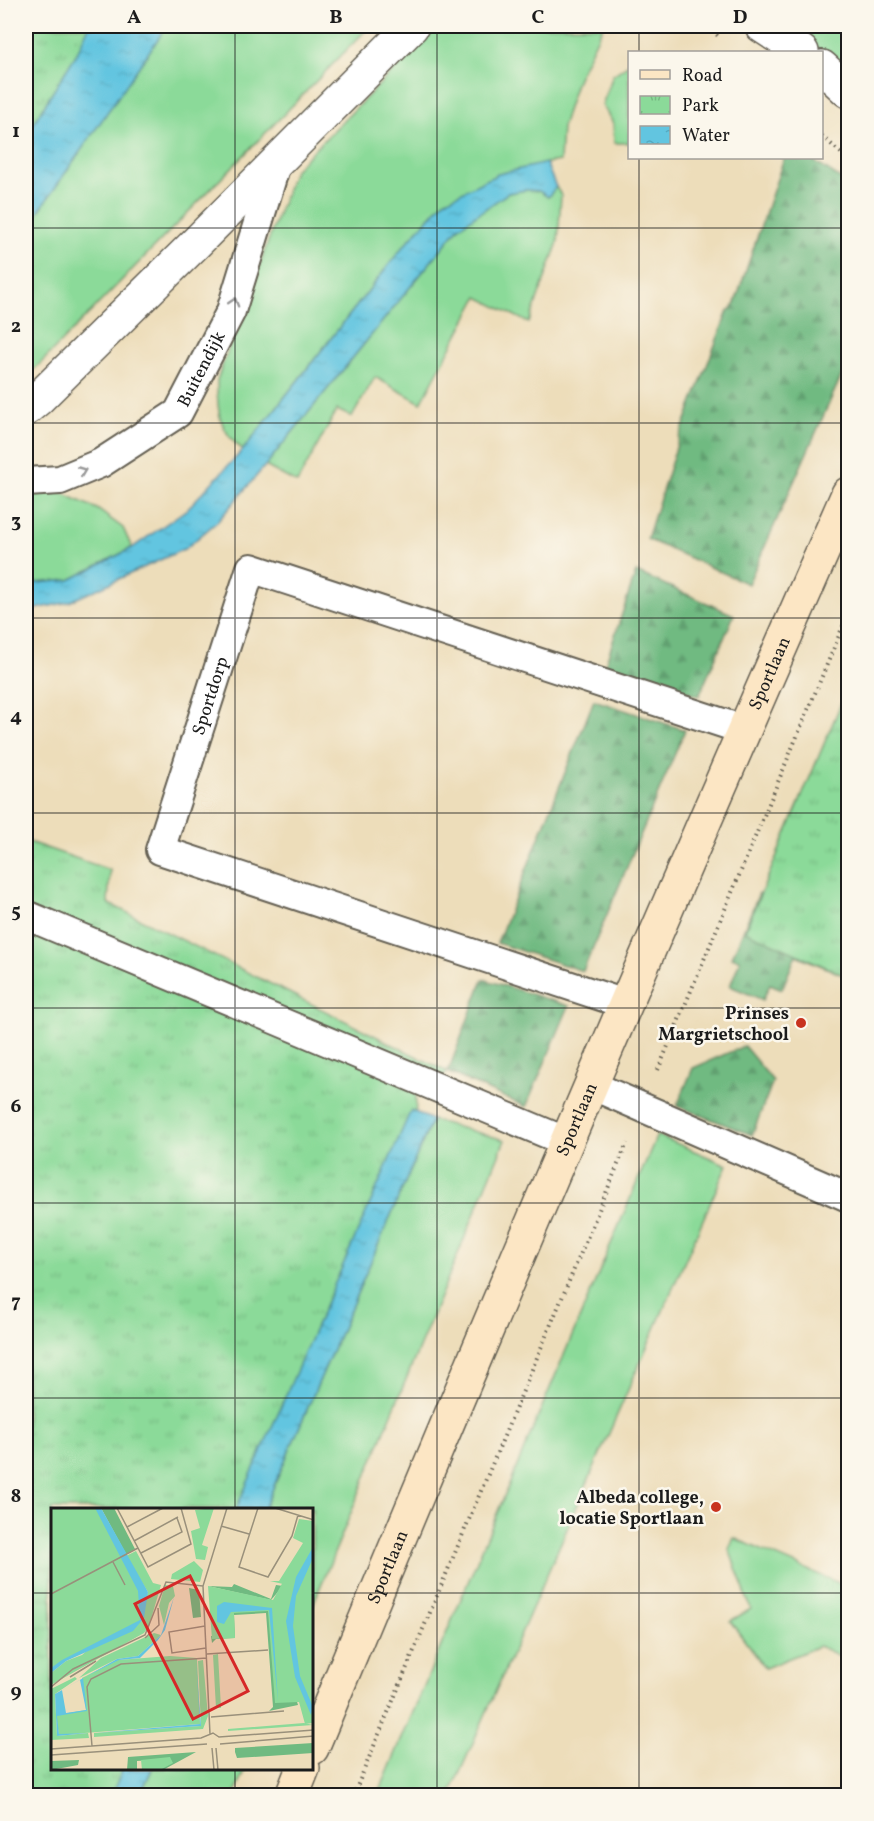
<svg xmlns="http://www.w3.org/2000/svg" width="874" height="1821" font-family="Vollkorn,serif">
<defs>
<pattern id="forest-firs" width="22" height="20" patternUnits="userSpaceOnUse" patternTransform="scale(1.5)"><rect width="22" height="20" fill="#70ba81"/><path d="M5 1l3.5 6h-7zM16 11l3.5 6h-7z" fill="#609f6f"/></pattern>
<pattern id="park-tufts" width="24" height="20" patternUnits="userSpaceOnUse" patternTransform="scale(1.5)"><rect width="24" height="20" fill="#8bda99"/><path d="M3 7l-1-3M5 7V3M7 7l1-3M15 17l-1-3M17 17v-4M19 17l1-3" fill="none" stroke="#77ba83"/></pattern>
<pattern id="water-ripples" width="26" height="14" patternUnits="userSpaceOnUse" patternTransform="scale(1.5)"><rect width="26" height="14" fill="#62c5e0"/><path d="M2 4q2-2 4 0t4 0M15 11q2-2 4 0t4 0" fill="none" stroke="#54a9c0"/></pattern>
</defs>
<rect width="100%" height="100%" fill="#fbf7ec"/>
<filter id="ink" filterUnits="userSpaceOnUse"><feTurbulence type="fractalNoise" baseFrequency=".0167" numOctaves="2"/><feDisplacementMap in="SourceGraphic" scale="12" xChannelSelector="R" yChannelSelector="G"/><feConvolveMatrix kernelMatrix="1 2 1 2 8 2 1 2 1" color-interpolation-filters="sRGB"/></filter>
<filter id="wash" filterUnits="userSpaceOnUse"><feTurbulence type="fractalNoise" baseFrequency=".008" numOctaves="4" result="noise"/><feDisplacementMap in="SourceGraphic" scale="24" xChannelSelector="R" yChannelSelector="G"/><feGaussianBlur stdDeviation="1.35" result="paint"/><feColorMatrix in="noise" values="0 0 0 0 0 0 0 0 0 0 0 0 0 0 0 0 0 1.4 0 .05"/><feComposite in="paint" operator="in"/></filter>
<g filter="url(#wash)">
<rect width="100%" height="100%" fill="#edddba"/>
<path fill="#8bda99" stroke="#547b5a" stroke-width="1.5" d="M 167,26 L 370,26 L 39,365 L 26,376 L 26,212 Z
M 438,26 L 603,26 L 577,80 L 562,127 L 560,161 L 546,163 L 444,201 L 403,247 L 243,450 C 218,431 217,409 217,380 L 294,171 L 303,161 Z
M 784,26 L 848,26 L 848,68 Z
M 629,64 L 629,143 L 614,143 L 613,123 L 602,105 L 613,75 Z
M 556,187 L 561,195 L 558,242 L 529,323 L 478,297 L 421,403 L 375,377 L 352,417 L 337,410 L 297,483 L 265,466 L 459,227 L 508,193 L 526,190 L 539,191 L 548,197 Z
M 58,491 L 97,509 L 123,528 L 132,548 L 70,580 L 26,584 L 26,492 Z
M 432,1120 L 505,1140 L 312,1607 L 312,1509 L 264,1509 Z
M 657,1135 L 727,1165 L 450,1795 L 378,1795 Z
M 734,1538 L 848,1587 L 848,1660 L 819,1646 L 765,1668 L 730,1621 L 751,1609 L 729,1549 Z
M 152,1769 L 152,1768 L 246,1769 L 234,1795 L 140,1795 Z"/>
<path fill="url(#forest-firs)" stroke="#466b4e" stroke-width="1.5" d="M 784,158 L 809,158 L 848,184 L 848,361 L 748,584 L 647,539 L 679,438 L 728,311 L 734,306 Z
M 636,572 L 734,615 L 699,696 L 605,665 Z
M 594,700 L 685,730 L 583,971 L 497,943 Z
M 759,893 L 848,938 L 848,977 L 796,955 L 782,989 L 770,984 L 763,1000 L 730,986 L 740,960 L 732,957 Z
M 483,979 L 569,1006 L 526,1107 L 448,1072 Z
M 744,1046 L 773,1081 L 752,1135 L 677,1106 L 693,1068 Z"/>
<path fill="url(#park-tufts)" stroke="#547b5a" stroke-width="1.5" d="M 26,26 L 130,26 L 26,177 Z
M 848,687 L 848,977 L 745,931 Z
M 26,841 L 110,870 L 108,903 L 448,1072 L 416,1094 L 415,1132 L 251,1509 L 52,1509 L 52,1768 L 139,1769 L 127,1795 L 26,1796 Z"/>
<path fill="url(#water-ripples)" stroke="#3f707e" stroke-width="1.5" d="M 89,26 L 167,26 L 26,230 L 26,135 L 77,53 Z
M 546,163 L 556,187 L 548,197 L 539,191 L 526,190 L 508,193 L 459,227 L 265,466 L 218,521 L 186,548 L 69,602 L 26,611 L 26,584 L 70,580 L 132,548 L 187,509 L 243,450 L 403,247 L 444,201 L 498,174 Z
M 411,1110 L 432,1120 L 264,1509 L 236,1509 Z
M 123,1769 L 152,1769 L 140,1795 L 111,1795 Z"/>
</g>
<g filter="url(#ink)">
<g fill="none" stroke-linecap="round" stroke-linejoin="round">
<defs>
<g id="lane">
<path id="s1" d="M 26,482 L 60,480 L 101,463 L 178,413 L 231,311 L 277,161"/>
<path d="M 26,915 L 567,1142"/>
<path id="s2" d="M 625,1004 L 160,850 L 251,568 L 744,730"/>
<path d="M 591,1085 L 848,1197"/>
</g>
<path id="street" d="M 762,26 L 802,52
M 822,67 L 848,91
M 26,409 L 38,399 L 192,247 L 412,26"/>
<g id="secondary">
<path id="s3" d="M 312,1748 C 486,1328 664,910 848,494"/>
<path d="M 292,1796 L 303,1768"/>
</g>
</defs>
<use href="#lane" stroke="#656053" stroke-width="32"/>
<use href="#street" stroke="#656053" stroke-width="36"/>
<use href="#secondary" stroke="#656053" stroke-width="36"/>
<path stroke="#656053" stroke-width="4" stroke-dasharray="1.5 4.5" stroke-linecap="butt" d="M 708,26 L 720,38
M 822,136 L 848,159
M 658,1070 L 848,614
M 353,1796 L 627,1143"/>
<use href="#lane" stroke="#fff" stroke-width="28"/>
<use href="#street" stroke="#fff" stroke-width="33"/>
<use href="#secondary" stroke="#fce6c4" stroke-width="33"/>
</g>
<defs><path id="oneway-chevron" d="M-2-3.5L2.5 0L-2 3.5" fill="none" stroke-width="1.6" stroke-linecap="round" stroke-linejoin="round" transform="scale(1.5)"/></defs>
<g stroke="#999">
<use href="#oneway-chevron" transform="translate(234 302) rotate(-73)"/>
<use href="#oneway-chevron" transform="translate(82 471) rotate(-22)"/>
</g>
</g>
<path fill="none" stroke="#1c1c1c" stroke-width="1.5" stroke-opacity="0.55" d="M 235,26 L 235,1509M 437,26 L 437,1796M 639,26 L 639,52M 639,158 L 639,1796M 26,228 L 848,228M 26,423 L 848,423M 26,618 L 848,618M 26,813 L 848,813M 26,1008 L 848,1008M 26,1203 L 848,1203M 26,1398 L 848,1398M 26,1593 L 52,1593M 312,1593 L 848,1593M 235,1768 L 235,1796"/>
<g fill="#c8321e" stroke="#fbf7ec" stroke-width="2">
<circle cx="801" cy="1023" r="6"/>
<circle cx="716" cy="1507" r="6"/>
</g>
<g text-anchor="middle" stroke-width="5" stroke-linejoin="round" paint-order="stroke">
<g font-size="18" fill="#1c1c1c" stroke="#fbf7ec">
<text dy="6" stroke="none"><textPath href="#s1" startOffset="220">Buitendijk</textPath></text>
<text dy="6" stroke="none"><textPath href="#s3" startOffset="1168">Sportlaan</textPath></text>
<text dy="6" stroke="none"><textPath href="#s2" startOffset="652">Sportdorp</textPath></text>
<text dy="6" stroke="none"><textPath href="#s3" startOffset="682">Sportlaan</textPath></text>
<text dy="6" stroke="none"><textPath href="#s3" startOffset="196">Sportlaan</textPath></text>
</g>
<g font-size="18" font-weight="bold" fill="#1c1c1c" stroke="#fbf7ec" text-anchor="end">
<text x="789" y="1019">Prinses<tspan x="789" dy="21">Margrietschool</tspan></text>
<text x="704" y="1503">Albeda college,<tspan x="704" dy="21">locatie Sportlaan</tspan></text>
</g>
</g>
<g transform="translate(51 1508)">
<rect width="262" height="262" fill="#edddba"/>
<path d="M 163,0 L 151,37 L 157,39 L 154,52 L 145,51 L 140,23 L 149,20 L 144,2 ZM 248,11 L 262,13 L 262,22 L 232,76 L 219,73 L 228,73 L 252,35 L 242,30 ZM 85,43 L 102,75 L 110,77 L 98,118 L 93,125 L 0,177 L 0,165 L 15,153 L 31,147 L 95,90 L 97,84 L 75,48 ZM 143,53 L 152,62 L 149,74 L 120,71 L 121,66 ZM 114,77 L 122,78 L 124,88 L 118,95 L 113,117 L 108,98 ZM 103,125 L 110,127 L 87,148 L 66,151 L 28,170 L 50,150 ZM 167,146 L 170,200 L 165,200 L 162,147 ZM 152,152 L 157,208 L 152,221 L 43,229 L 43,225 L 150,218 L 147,153 ZM 24,169 L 26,171 L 4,186 L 6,228 L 37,225 L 38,230 L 0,232 L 0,181 ZM 253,215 L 262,217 L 177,223 L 177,221 Z" fill="#8bda99"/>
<path d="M 50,0 L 63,0 L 84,41 L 75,46 ZM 183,76 L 220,91 L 225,77 L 232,78 L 220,92 L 157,78 L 181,79 ZM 138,80 L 148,82 L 150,109 L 142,110 ZM 217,101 L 247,197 L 218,203 L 222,199 L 215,105 L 183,107 L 184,130 L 165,131 L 161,135 L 160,128 L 177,128 L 180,104 ZM 262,235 L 262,245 L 186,250 L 184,244 L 184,240 ZM 145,244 L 112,262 L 106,262 L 116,251 L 86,253 L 86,262 L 76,262 L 77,249 ZM 28,252 L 27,257 L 0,262 L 0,253 Z" fill="#70ba81"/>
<path d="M 47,0 L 94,87 L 90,113 L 0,160 L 0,1 ZM 262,19 L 262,215 L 254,216 L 248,194 L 224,195 L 217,103 L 183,105 L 184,130 L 161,131 L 157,78 L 222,92 ZM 119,148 L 146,150 L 149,216 L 8,227 L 5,207 L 35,202 L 31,170 L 67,152 ZM 119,249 L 122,255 L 109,262 L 91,262 L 90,252 Z" fill="#8bda99"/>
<path d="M 44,0 L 50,0 L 97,84 L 93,110 L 82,123 L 15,153 L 0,165 L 0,160 L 11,152 L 89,112 L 87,83 ZM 262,39 L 262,50 L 245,88 L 242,118 L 249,168 L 262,199 L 260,207 L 244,169 L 235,113 L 245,69 ZM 123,89 L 114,122 L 107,132 L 89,150 L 68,152 L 32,170 L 36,203 L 6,208 L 8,226 L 37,225 L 6,228 L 4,186 L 66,151 L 87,148 L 110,127 ZM 29,172 L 35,202 L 15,205 L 11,182 ZM 173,94 L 221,100 L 227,193 L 218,102 L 180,104 L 173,116 L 166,114 L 166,98 ZM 145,153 L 150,218 L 43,225 L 149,216 Z" fill="#62c5e0" fill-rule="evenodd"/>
<path fill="none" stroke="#99907b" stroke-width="1.5" d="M 66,0 L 97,59 L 140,36 L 130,0M 207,0 L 188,59 L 217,69 L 241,28 L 247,7M 224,0 L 263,12M 170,18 L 198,26M 76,19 L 112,0M 83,33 L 127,9M 90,45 L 131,24 L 126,10M 62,54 L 74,77M 0,86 L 87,40M 154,118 L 118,124 L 121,145 L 155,140M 94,130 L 108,117 L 107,100M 156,146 L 217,142M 19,169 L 45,153M 0,179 L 22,161 L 94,127 L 115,74 L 152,78M 160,209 L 233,203M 159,226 L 152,78 L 176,0M 169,236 L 263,228M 41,238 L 36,179 L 40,171 L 70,156 L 156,150M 161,240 L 163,262M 165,240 L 167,262M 0,241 L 150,230 L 162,225 L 168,229 L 263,222M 0,247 L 156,236"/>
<path fill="#d62828" fill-opacity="0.15" stroke="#d62828" stroke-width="3" d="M 139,68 L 197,183 L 142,211 L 84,96 Z"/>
<rect width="262" height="262" fill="none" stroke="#1c1c1c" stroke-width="3"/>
</g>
<rect width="874" height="1821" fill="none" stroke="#fbf7ec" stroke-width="66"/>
<rect x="628" y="51" width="195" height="108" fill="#fbf7ec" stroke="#a29f99" stroke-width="1.5"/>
<rect x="640" y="70" width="30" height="9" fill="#fce6c4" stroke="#a29f99" stroke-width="1.5"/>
<text x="682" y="81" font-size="18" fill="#1c1c1c">Road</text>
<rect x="640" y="96" width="30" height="18" fill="url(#park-tufts)" stroke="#a29f99" stroke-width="1.5"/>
<text x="682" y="111" font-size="18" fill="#1c1c1c">Park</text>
<rect x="640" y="126" width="30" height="18" fill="url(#water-ripples)" stroke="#a29f99" stroke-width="1.5"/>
<text x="682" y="141" font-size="18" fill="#1c1c1c">Water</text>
<rect x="33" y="33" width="808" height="1755" fill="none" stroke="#1c1c1c" stroke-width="2"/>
<g font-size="20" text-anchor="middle" font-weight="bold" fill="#1c1c1c">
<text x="134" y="23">A</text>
<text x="336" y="23">B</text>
<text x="538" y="23">C</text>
<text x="740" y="23">D</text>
<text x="16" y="137">1</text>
<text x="16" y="332">2</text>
<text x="16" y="527">3</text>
<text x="16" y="722">4</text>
<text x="16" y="917">5</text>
<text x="16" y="1112">6</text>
<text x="16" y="1307">7</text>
<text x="16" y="1502">8</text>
<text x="16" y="1697">9</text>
</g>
</svg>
